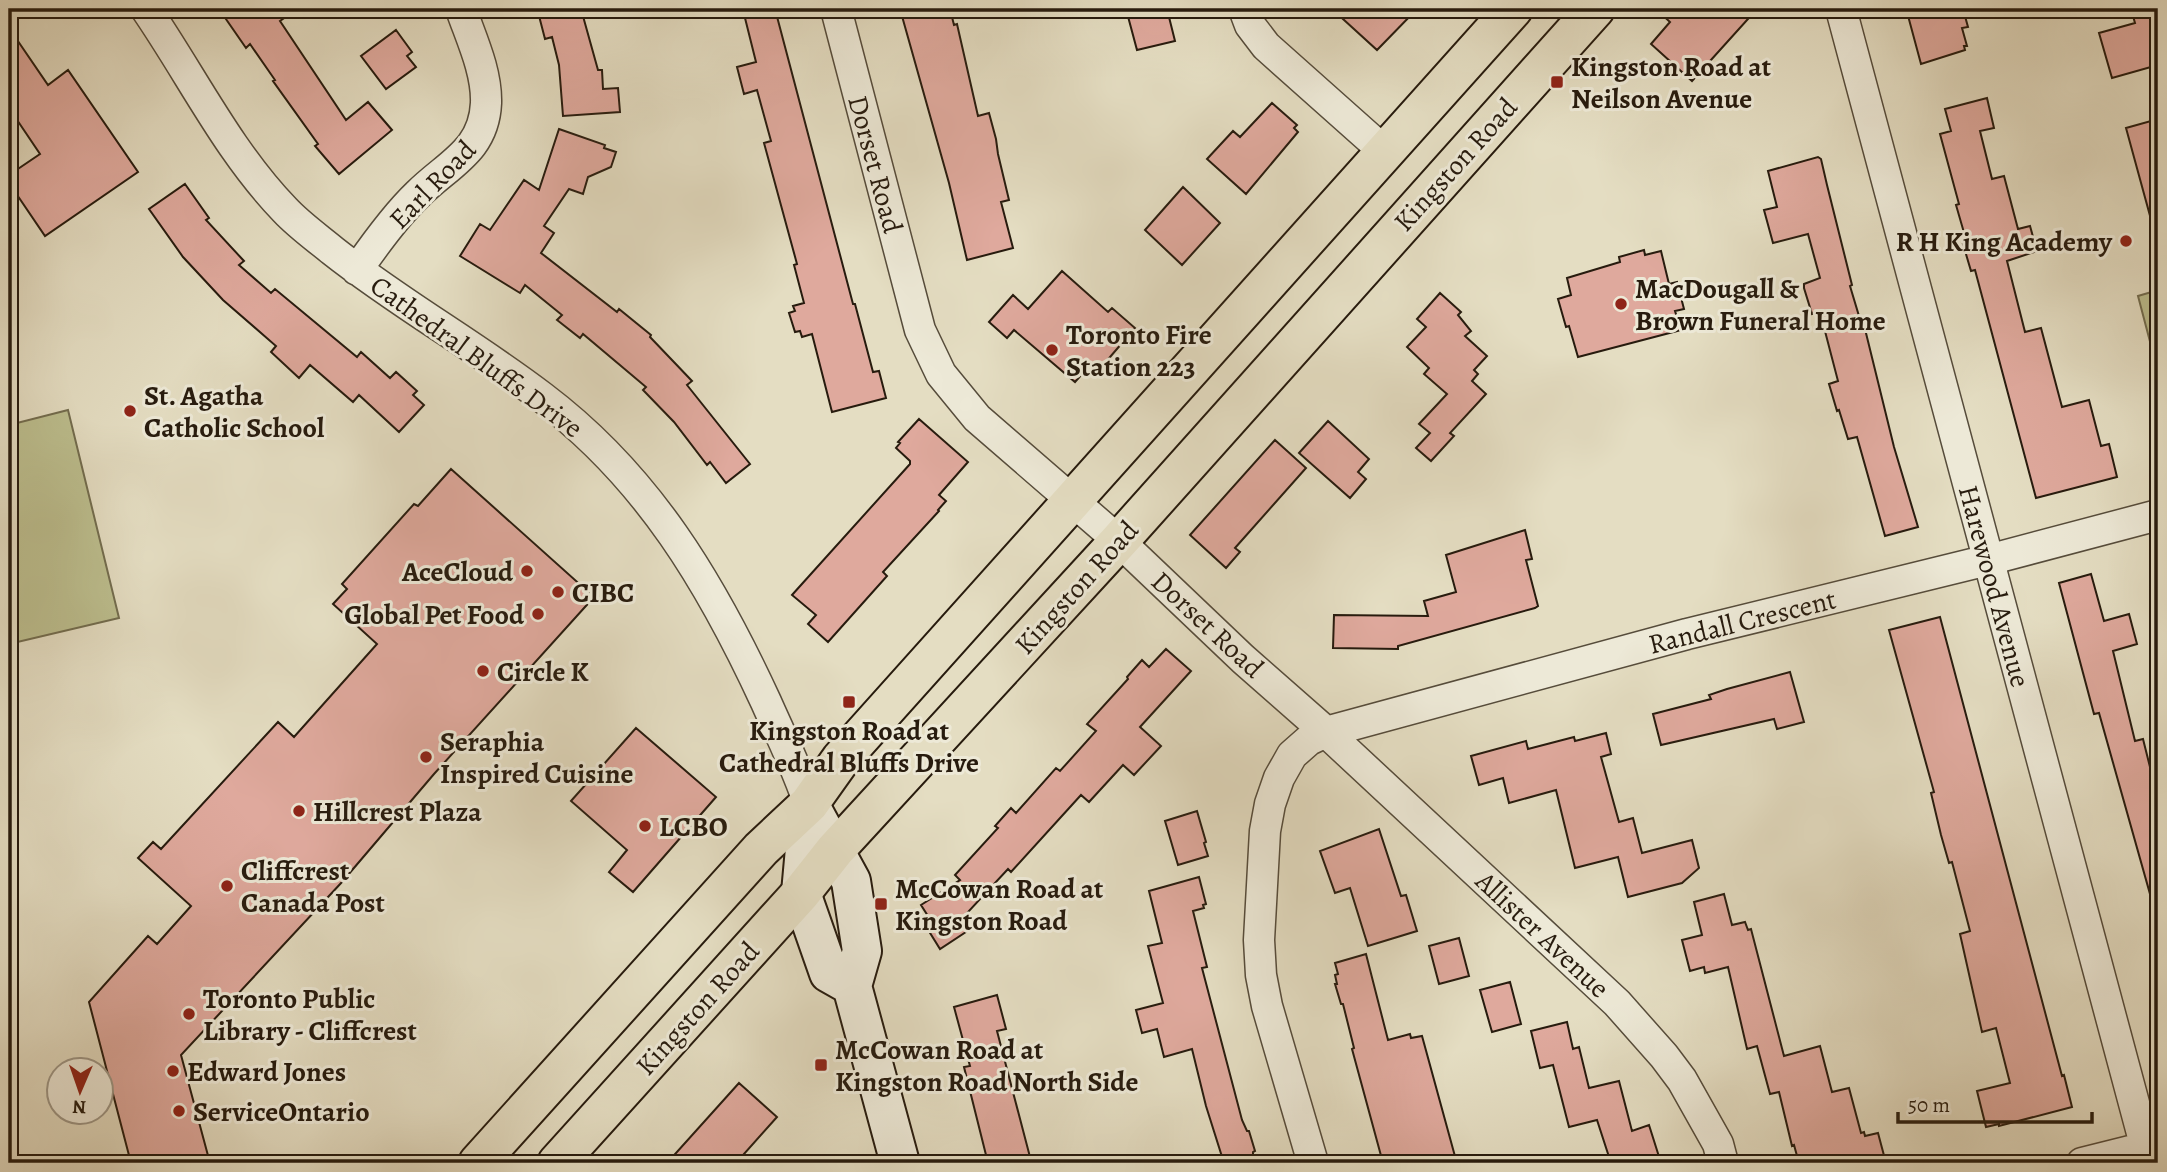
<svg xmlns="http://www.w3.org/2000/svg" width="2167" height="1172" font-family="Alegreya,serif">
<rect width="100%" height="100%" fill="#e4ddc2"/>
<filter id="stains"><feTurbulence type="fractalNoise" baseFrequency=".00286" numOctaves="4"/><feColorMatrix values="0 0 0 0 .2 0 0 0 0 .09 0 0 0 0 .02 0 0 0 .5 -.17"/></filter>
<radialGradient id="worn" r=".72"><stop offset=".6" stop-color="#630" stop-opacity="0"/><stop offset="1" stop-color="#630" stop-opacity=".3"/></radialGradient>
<path fill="#bcbe8e" stroke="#726c4e" stroke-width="2" d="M 2158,290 L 2158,372 L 2138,296 Z
M 68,410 L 119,618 L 9,644 L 9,425 Z"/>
<path fill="#dfa99d" stroke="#271b0e" stroke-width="2" d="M 219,9 L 297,9 L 280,21 L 346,120 L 368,102 L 392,130 L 339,174 L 315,146 L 318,144 L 273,81 L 275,80 L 250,44 L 246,48 Z
M 549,9 L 581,9 L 598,70 L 602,70 L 603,89 L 618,88 L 620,112 L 563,116 L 559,65 L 552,37 L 545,39 L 538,12 Z
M 766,9 L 775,9 L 853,304 L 855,304 L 873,372 L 879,371 L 886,398 L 832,412 L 812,334 L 802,337 L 800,331 L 795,332 L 789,313 L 795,311 L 793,306 L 804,303 L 794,265 L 797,264 L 764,143 L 771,141 L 757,90 L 744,94 L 737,67 L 756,62 L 744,14 Z
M 900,9 L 950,9 L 954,25 L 957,24 L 978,116 L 989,113 L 996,139 L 998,154 L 1009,200 L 1001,202 L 1013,248 L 967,260 L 949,183 Z
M 1126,9 L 1167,9 L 1175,41 L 1137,50 Z
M 1332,9 L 1417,9 L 1377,50 Z
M 1656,9 L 1757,9 L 1692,81 L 1651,44 L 1670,22 Z
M 1918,9 L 1963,9 L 1968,27 L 1962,28 L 1967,46 L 1964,46 L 1965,50 L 1921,64 L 1907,12 Z
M 2131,9 L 2158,9 L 2158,65 L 2112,78 L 2099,33 L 2135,23 Z
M 9,28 L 48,85 L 68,70 L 138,172 L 45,236 L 9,183 L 9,175 L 40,154 L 9,108 Z
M 396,30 L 412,52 L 407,56 L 416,67 L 386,89 L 361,56 Z
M 1987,98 L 1994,128 L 1980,131 L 1992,179 L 2004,176 L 2018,229 L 2030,226 L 2037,251 L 2007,261 L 2025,332 L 2041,328 L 2062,407 L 2089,400 L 2101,446 L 2109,444 L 2117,477 L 2036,498 L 1975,270 L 1971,271 L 1963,244 L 1967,243 L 1956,205 L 1959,204 L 1940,134 L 1951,131 L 1945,109 Z
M 1272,103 L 1297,125 L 1294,128 L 1298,132 L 1246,194 L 1207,159 L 1233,131 L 1240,137 Z
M 2158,119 L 2158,222 L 2152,223 L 2126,128 Z
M 559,129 L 605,145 L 604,148 L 616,152 L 611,167 L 588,177 L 583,194 L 569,189 L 544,226 L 554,233 L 541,253 L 617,312 L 619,309 L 651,335 L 650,337 L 692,381 L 687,385 L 750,464 L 726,483 L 710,462 L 707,465 L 674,422 L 643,390 L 646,387 L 583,334 L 580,338 L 557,320 L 562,315 L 525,285 L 520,293 L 460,256 L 480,224 L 490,230 L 524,180 L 539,190 Z
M 1818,157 L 1821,159 L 1827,185 L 1852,285 L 1850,286 L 1862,326 L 1864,325 L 1894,447 L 1918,527 L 1885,536 L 1857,437 L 1848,439 L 1839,410 L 1837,411 L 1829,384 L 1838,381 L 1820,312 L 1812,314 L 1804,288 L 1804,284 L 1820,278 L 1808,234 L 1773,243 L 1764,210 L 1777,207 L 1768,171 Z
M 185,184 L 209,218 L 206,220 L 244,261 L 239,265 L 271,293 L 275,289 L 357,357 L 361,352 L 390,378 L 396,372 L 417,391 L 413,395 L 424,405 L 399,432 L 359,395 L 353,402 L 310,365 L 299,378 L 271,352 L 276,346 L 223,300 L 183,257 L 149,209 Z
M 1183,187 L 1220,223 L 1182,265 L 1145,230 Z
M 1644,250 L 1645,255 L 1661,251 L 1669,284 L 1677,282 L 1684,309 L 1675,311 L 1681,330 L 1578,357 L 1569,326 L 1566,327 L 1558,299 L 1571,295 L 1567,278 L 1620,262 L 1619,257 Z
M 1062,271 L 1108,312 L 1112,308 L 1135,328 L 1098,371 L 1091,364 L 1075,382 L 1014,330 L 1007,338 L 989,322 L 1013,295 L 1028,309 Z
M 1440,293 L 1461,312 L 1458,315 L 1471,331 L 1465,336 L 1487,356 L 1474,370 L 1478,374 L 1472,381 L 1486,394 L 1450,433 L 1454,436 L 1431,461 L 1416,448 L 1430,433 L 1419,424 L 1447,394 L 1424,374 L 1429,368 L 1407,347 L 1426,327 L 1417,319 Z
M 919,419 L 968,462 L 939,495 L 946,501 L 938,510 L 939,511 L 883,572 L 887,576 L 828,642 L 808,624 L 816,615 L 792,595 L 910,464 L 910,461 L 896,448 L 900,443 L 898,442 Z
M 1328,421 L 1369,459 L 1358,472 L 1366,479 L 1350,498 L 1299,453 Z
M 1275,440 L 1306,468 L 1235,548 L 1240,552 L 1226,568 L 1190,535 Z
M 451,469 L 594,597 L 434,774 L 342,882 L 181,1055 L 210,1163 L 131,1163 L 89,1002 L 148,936 L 157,944 L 191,906 L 138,858 L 153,842 L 161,849 L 278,722 L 294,737 L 377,644 L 333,604 L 347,589 L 342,584 L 414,504 L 418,506 Z
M 1525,530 L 1532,559 L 1526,560 L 1538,606 L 1535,608 L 1398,646 L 1398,649 L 1333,648 L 1334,615 L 1428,616 L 1424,601 L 1456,592 L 1446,555 Z
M 2091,574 L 2104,621 L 2129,614 L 2137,644 L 2113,651 L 2135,741 L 2143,739 L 2158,799 L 2158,900 L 2152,901 L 2099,713 L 2094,714 L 2059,583 Z
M 1940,617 L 2062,1076 L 2064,1075 L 2072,1107 L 1999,1126 L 1999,1124 L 1986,1127 L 1977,1091 L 2010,1083 L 1996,1028 L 1982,1032 L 1960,934 L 1970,931 L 1952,862 L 1949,863 L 1941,835 L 1931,793 L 1934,792 L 1889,630 Z
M 1166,649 L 1191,671 L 1140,727 L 1161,746 L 1134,775 L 1123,765 L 1089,802 L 1081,795 L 1011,872 L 1008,869 L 967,913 L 975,926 L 940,949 L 927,928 L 933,924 L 921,905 L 960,880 L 955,875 L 998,828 L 995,826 L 1011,808 L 1016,813 L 1056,768 L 1060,771 L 1096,731 L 1087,724 L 1128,679 L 1127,677 L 1142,660 L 1149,667 Z
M 1790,672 L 1804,722 L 1777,729 L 1774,719 L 1661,745 L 1653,714 L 1711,699 L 1709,695 L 1727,689 Z
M 636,728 L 716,797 L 633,892 L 609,872 L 627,850 L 571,801 Z
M 1606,733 L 1611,754 L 1601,757 L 1619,822 L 1633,818 L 1642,853 L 1692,840 L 1699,868 L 1682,883 L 1628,897 L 1618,857 L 1575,868 L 1556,790 L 1509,803 L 1503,778 L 1479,785 L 1471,756 L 1526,741 L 1528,749 L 1574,737 L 1575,741 Z
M 1197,811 L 1206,842 L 1204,843 L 1208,856 L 1178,865 L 1165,821 Z
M 1379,829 L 1401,896 L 1406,895 L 1417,931 L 1368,946 L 1350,888 L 1335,893 L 1320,851 Z
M 1199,877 L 1206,904 L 1203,905 L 1204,908 L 1193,911 L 1207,967 L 1202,968 L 1242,1120 L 1247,1131 L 1249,1131 L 1255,1151 L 1253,1152 L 1253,1156 L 1224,1163 L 1206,1106 L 1192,1049 L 1164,1057 L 1157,1029 L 1142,1033 L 1136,1010 L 1163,1003 L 1148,946 L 1162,943 L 1149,891 Z
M 1724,894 L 1732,925 L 1745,922 L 1748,930 L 1751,929 L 1784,1056 L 1820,1046 L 1832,1092 L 1849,1088 L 1861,1133 L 1864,1132 L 1865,1136 L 1878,1133 L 1886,1163 L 1799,1163 L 1794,1145 L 1792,1146 L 1779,1092 L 1770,1094 L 1757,1046 L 1747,1049 L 1728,967 L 1705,973 L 1704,967 L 1690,971 L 1682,940 L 1702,935 L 1694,902 Z
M 1459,938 L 1469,976 L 1439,984 L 1429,946 Z
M 1366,954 L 1388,1040 L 1410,1034 L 1411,1038 L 1422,1036 L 1456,1160 L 1443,1163 L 1383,1163 L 1352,1049 L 1354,1048 L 1343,1004 L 1341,1004 L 1335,984 L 1337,984 L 1335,975 L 1338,974 L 1335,963 Z
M 1510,982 L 1521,1024 L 1492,1032 L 1480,990 Z
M 997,995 L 1006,1029 L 997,1031 L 1030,1157 L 1006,1163 L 988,1163 L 964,1067 L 970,1066 L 954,1007 Z
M 1567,1022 L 1573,1049 L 1579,1047 L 1589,1088 L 1619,1081 L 1632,1131 L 1649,1125 L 1661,1163 L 1611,1163 L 1597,1120 L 1569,1127 L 1553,1065 L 1540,1068 L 1531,1031 Z
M 739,1083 L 777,1117 L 736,1163 L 667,1163 Z"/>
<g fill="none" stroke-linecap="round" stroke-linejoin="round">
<defs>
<path id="street" d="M 146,9 C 192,76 228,151 285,210 C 299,225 316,237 333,251 C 400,304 474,345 542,397 C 648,477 711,583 766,702 C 781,736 797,768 809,804
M 836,9 L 920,330 L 941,374 L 977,418 L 1119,541 L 1243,659 L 1326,732 L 1617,1003 L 1664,1056 L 1682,1080 L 1718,1144 L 1723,1163
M 1244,9 L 1250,25 L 1266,46 L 1385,152
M 1841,9 L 2150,1163
M 357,270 C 375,244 395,216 418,194 C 448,164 484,151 486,103 C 487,71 471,38 461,9
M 1313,1163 L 1267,1006 L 1261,975 L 1259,940 L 1265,831 L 1270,804 L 1279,778 L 1292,755 L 1309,740 L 1326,732 L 1687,634 L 1988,560 L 2158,515
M 2082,1163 L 2158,1144"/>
<path id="secondary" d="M 809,804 L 851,881 L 862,951 L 852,986 L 900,1163
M 809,804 L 801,893 L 829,973 L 852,986"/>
<path id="primary" d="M 478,1163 L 761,849 L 809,804 L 841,759 L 1513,9
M 557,1163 L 801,893 L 835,850 L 1119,541 L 1595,9"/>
</defs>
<use href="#street" stroke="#564c3b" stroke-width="33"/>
<use href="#secondary" stroke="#271b0e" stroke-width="42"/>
<use href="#primary" stroke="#271b0e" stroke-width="42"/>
<use href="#street" stroke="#ede9d7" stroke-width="30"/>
<use href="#secondary" stroke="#ede9d7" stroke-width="38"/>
<use href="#primary" stroke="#e4ddc2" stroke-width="38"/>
</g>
<g fill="#8f2418" stroke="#ede9d7" stroke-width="2.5">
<rect x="1550" y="75" width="14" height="14" rx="3.5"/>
<circle cx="2126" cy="241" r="7"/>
<circle cx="1621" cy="304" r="7"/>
<circle cx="1052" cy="350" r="7"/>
<circle cx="130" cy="411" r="7"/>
<circle cx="527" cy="571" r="7"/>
<circle cx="558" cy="592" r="7"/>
<circle cx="538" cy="614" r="7"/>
<circle cx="483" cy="671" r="7"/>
<rect x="842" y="695" width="14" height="14" rx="3.5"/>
<circle cx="426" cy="757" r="7"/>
<circle cx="299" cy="811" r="7"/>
<circle cx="645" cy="826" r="7"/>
<circle cx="227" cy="886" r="7"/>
<rect x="874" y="897" width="14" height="14" rx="3.5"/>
<circle cx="189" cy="1014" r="7"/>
<rect x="814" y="1058" width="14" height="14" rx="3.5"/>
<circle cx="173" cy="1071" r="7"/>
<circle cx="179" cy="1111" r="7"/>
</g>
<g text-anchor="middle" stroke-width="6" stroke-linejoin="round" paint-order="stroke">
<g font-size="28" font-weight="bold" fill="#271b0e" stroke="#ede9d7" text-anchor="start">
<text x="1571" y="76">Kingston Road at<tspan x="1571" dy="32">Neilson Avenue</tspan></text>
<text x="2112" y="251" text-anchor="end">R H King Academy</text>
<text x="1635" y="298">MacDougall &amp;<tspan x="1635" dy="32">Brown Funeral Home</tspan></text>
<text x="1066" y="344">Toronto Fire<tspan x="1066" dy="32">Station 223</tspan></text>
<text x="144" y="405">St. Agatha<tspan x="144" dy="32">Catholic School</tspan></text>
<text x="513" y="581" text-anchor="end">AceCloud</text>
<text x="572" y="602">CIBC</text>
<text x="524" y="624" text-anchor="end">Global Pet Food</text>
<text x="497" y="681">Circle K</text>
<text x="849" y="740" text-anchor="middle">Kingston Road at<tspan x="849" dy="32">Cathedral Bluffs Drive</tspan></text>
<text x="440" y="751">Seraphia<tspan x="440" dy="32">Inspired Cuisine</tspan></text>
<text x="313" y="821">Hillcrest Plaza</text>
<text x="659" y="836">LCBO</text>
<text x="241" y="880">Cliffcrest<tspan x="241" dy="32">Canada Post</tspan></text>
<text x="895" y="898">McCowan Road at<tspan x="895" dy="32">Kingston Road</tspan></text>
<text x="203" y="1008">Toronto Public<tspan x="203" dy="32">Library - Cliffcrest</tspan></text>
<text x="835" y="1059">McCowan Road at<tspan x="835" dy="32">Kingston Road North Side</tspan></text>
<text x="187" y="1081">Edward Jones</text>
<text x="193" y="1121">ServiceOntario</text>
</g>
<g font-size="28" fill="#271b0e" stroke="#ede9d7">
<text transform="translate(876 164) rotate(75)" y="10">Dorset Road</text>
<text transform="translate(1455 164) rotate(-48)" y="10">Kingston Road</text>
<text transform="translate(432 184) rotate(-46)" y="10">Earl Road</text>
<text transform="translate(477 356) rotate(36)" y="10">Cathedral Bluffs Drive</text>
<text transform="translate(1995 586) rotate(75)" y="10">Harewood Avenue</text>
<text transform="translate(1076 587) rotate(-48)" y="10">Kingston Road</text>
<text transform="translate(1742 621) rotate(-14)" y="10">Randall Crescent</text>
<text transform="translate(1208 624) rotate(43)" y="10">Dorset Road</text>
<text transform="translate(1543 934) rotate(43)" y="10">Allister Avenue</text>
<text transform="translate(697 1008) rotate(-48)" y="10">Kingston Road</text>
</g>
</g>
<rect width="2167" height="1172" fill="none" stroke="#e4ddc2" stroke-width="35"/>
<rect x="10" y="10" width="2146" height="1151" fill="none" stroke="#271b0e" stroke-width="3.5"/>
<rect x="18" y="18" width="2132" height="1137" fill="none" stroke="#271b0e" stroke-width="2"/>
<g transform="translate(80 1091) rotate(182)"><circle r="33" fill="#ede9d7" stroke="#9e9787" stroke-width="2"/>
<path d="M0-5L12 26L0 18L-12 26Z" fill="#8f2418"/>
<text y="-10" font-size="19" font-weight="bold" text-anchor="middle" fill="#271b0e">N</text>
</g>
<path d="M1898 1112v10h194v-10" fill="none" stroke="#271b0e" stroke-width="3.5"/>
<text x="1908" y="1112" font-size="21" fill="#271b0e" stroke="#ede9d7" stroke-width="5" paint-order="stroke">50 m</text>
<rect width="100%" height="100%" filter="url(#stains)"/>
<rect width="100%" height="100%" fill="url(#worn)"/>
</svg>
